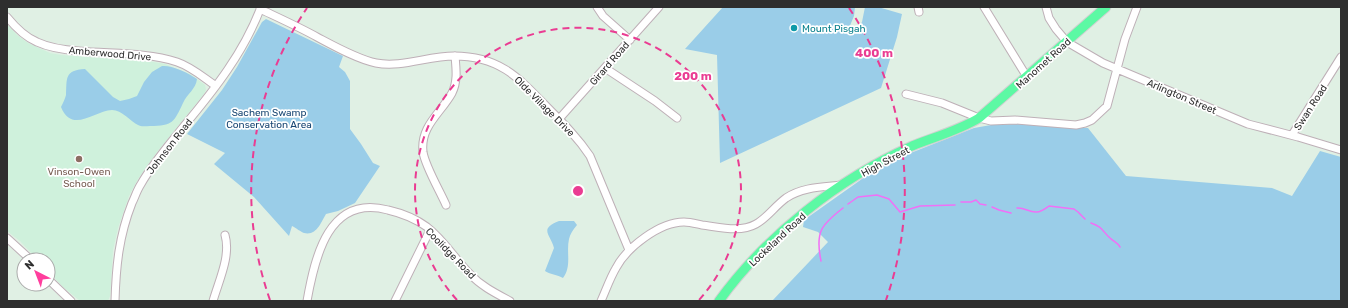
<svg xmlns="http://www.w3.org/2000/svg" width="1348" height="308" font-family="Rubik,sans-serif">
<rect width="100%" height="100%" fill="#e0f0e4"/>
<path fill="#cff1dc" d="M 7,24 L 17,35 L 28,43 L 50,53 L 61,55 L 154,62 L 165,64 L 190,74 L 205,85 L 206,90 L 204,94 L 157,152 L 138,179 L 129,196 L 118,228 L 113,250 L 110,296 L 108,301 L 81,301 L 79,300 L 63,287 L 48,271 L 48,260 L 38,260 L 20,241 L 7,231 Z"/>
<path fill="#9acde8" d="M 723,7 L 855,7 L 854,16 L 849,28 L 856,32 L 862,22 L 865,7 L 878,7 L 902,14 L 897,37 L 881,88 L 720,163 L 717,55 L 685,49 Z
M 266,19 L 343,56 L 339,67 L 345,72 L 350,81 L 350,129 L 361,144 L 373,163 L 380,166 L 355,203 L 338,211 L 326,214 C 321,222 317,236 304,233 C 301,232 296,228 292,226 L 289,236 L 254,197 L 214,164 L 225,153 L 187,134 L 222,90 L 237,67 L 262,22 Z
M 162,66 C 172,65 189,73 197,79 C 196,89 187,94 183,103 C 174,122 173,126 150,126 C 146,126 141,127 138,125 C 130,121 122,110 112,110 C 94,111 72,134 61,107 C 63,103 65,99 66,95 C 67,79 64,70 85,69 L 113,97 L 120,101 L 129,99 L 137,96 L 144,82 L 152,72 Z
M 1017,124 L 1069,128 L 1088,128 L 1126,176 L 1272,188 L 1292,196 L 1320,151 L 1341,157 L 1341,301 L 772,301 L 828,242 L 818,232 L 803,227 L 804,220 L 869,174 L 898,158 L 974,128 L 991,125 Z
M 559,221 L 574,221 L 577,225 C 573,230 570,234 569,239 C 566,252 572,266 563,278 C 558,275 549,274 545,271 L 554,248 C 551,235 538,229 559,221 Z"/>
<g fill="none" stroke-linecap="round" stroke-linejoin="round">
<path stroke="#f16ff6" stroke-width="1.5" d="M 961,202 L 971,202 L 976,200 L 980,204 L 986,205
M 848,204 L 858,197 L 877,195 L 889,199 L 900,212 L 920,206 L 955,205
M 992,207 L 999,210 L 1011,213
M 1017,208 C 1024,207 1030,213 1037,212 C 1041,212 1046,208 1049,206 L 1074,209 L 1078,212 L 1085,219
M 1091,223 C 1103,227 1102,231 1110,238 C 1114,242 1117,242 1120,247
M 821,261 C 815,232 821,225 843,208"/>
<defs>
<path id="minor" d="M 597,7 L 603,16 L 630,40
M 918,7 L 919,12
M 984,7 L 1027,77
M 1046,7 L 1049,18 L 1056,29 L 1067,42 L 1103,63 L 1248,124 L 1298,137 L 1341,150
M 260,9 C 279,18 299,27 317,37 C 334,46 357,59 376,63 C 401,68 428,56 454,56 C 500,56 519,78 548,108 C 564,124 578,138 590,156 L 629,250
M 7,17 C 16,28 25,37 37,42 C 50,48 65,50 79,51 C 112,54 146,52 177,62 C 192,67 204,78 216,86
M 605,68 L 655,101 L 677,118
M 906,94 L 942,103 L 979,118 L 991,121 L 1015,120 L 1076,125 L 1085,123 L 1092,120 L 1107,106 L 1125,39 L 1137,7
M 559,119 L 659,7
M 1292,135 L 1341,57
M 446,205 C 440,191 425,166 423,152 C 420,126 441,113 452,93 C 458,81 456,68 455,56
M 7,238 L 31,260
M 48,279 L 71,301
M 115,301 C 116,266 119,236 132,203 C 135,197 137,190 141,184 C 153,163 169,145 184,126 C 215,89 244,52 261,7
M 213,301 C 219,280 231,256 225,235
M 307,301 C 315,256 329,194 388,210 C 401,213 416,219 427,227 C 444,240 455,259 470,274 C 481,286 495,293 510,301
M 395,301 L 430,230
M 601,301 C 606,290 610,278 616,268 C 627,247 660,222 684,222 C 690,222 697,224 702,225 C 719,227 740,233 756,224 C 767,218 775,206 786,198 C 802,187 823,187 841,185"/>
<path id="major" d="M 719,301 C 766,236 838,179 912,146 C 934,137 958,131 979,118 L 1106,7"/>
</defs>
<use href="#minor" stroke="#beb0b7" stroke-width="9"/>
<use href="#major" stroke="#d1d1d1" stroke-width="11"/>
<use href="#minor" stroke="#fff" stroke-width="7"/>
<use href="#major" stroke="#5cf9a4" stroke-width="9"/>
</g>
<g fill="none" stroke="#ea3c92" stroke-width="2" stroke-dasharray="7 5">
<path d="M457 300A163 163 0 1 1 699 300"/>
<path d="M270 300A327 327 0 0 1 307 8M849 8A327 327 0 0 1 886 300"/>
</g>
<circle fill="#0f9aa8" stroke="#fff" stroke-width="1.5" cx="794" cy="28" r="4"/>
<circle fill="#8d6e63" stroke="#fff" stroke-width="1.5" cx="79" cy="159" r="4"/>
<g text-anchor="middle" stroke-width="3.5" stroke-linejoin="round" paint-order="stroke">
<g font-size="10" fill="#0d838f" stroke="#fff" text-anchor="start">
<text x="802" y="32">Mount Pisgah</text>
</g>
<g font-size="10" fill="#2e2e2e" stroke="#fff">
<text transform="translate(110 53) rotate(5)" y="4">Amberwood Drive</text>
<text transform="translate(609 63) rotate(-49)" y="4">Girard Road</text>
<text transform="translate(1043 63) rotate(-42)" y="4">Manomet Road</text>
<text transform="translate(1182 96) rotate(23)" y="4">Arlington Street</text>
<text transform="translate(545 106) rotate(45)" y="4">Olde Village Drive</text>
<text transform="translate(1310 107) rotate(-57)" y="4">Swan Road</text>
<text transform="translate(169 146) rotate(-52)" y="4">Johnson Road</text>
<text transform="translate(885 161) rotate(-28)" y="4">High Street</text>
<text transform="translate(777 239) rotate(-43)" y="4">Lockeland Road</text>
<text transform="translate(451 253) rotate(46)" y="4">Coolidge Road</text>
</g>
<g font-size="10" fill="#174572" stroke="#fff">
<text x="269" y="116">Sachem Swamp<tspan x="269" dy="12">Conservation Area</tspan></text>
</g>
<g font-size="10" fill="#785e54" stroke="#fff">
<text x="79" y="175">Vinson-Owen<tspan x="79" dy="12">School</tspan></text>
</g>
</g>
<circle cx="578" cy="191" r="6" fill="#ea3c92" stroke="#fff" stroke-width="2"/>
<g font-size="12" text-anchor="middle" font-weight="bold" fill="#ea3c92" stroke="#fff" stroke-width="3.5" stroke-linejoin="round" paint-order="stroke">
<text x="874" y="57">400 m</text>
<text x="693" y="80">200 m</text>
</g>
<rect width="1348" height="308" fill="none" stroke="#2e2e2e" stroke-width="16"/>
<g transform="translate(36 272) rotate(318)"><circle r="19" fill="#ffffff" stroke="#ababab"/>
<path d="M0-3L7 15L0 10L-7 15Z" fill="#ff3e9d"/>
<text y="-6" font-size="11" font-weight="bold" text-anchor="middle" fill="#2e2e2e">N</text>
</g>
</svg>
